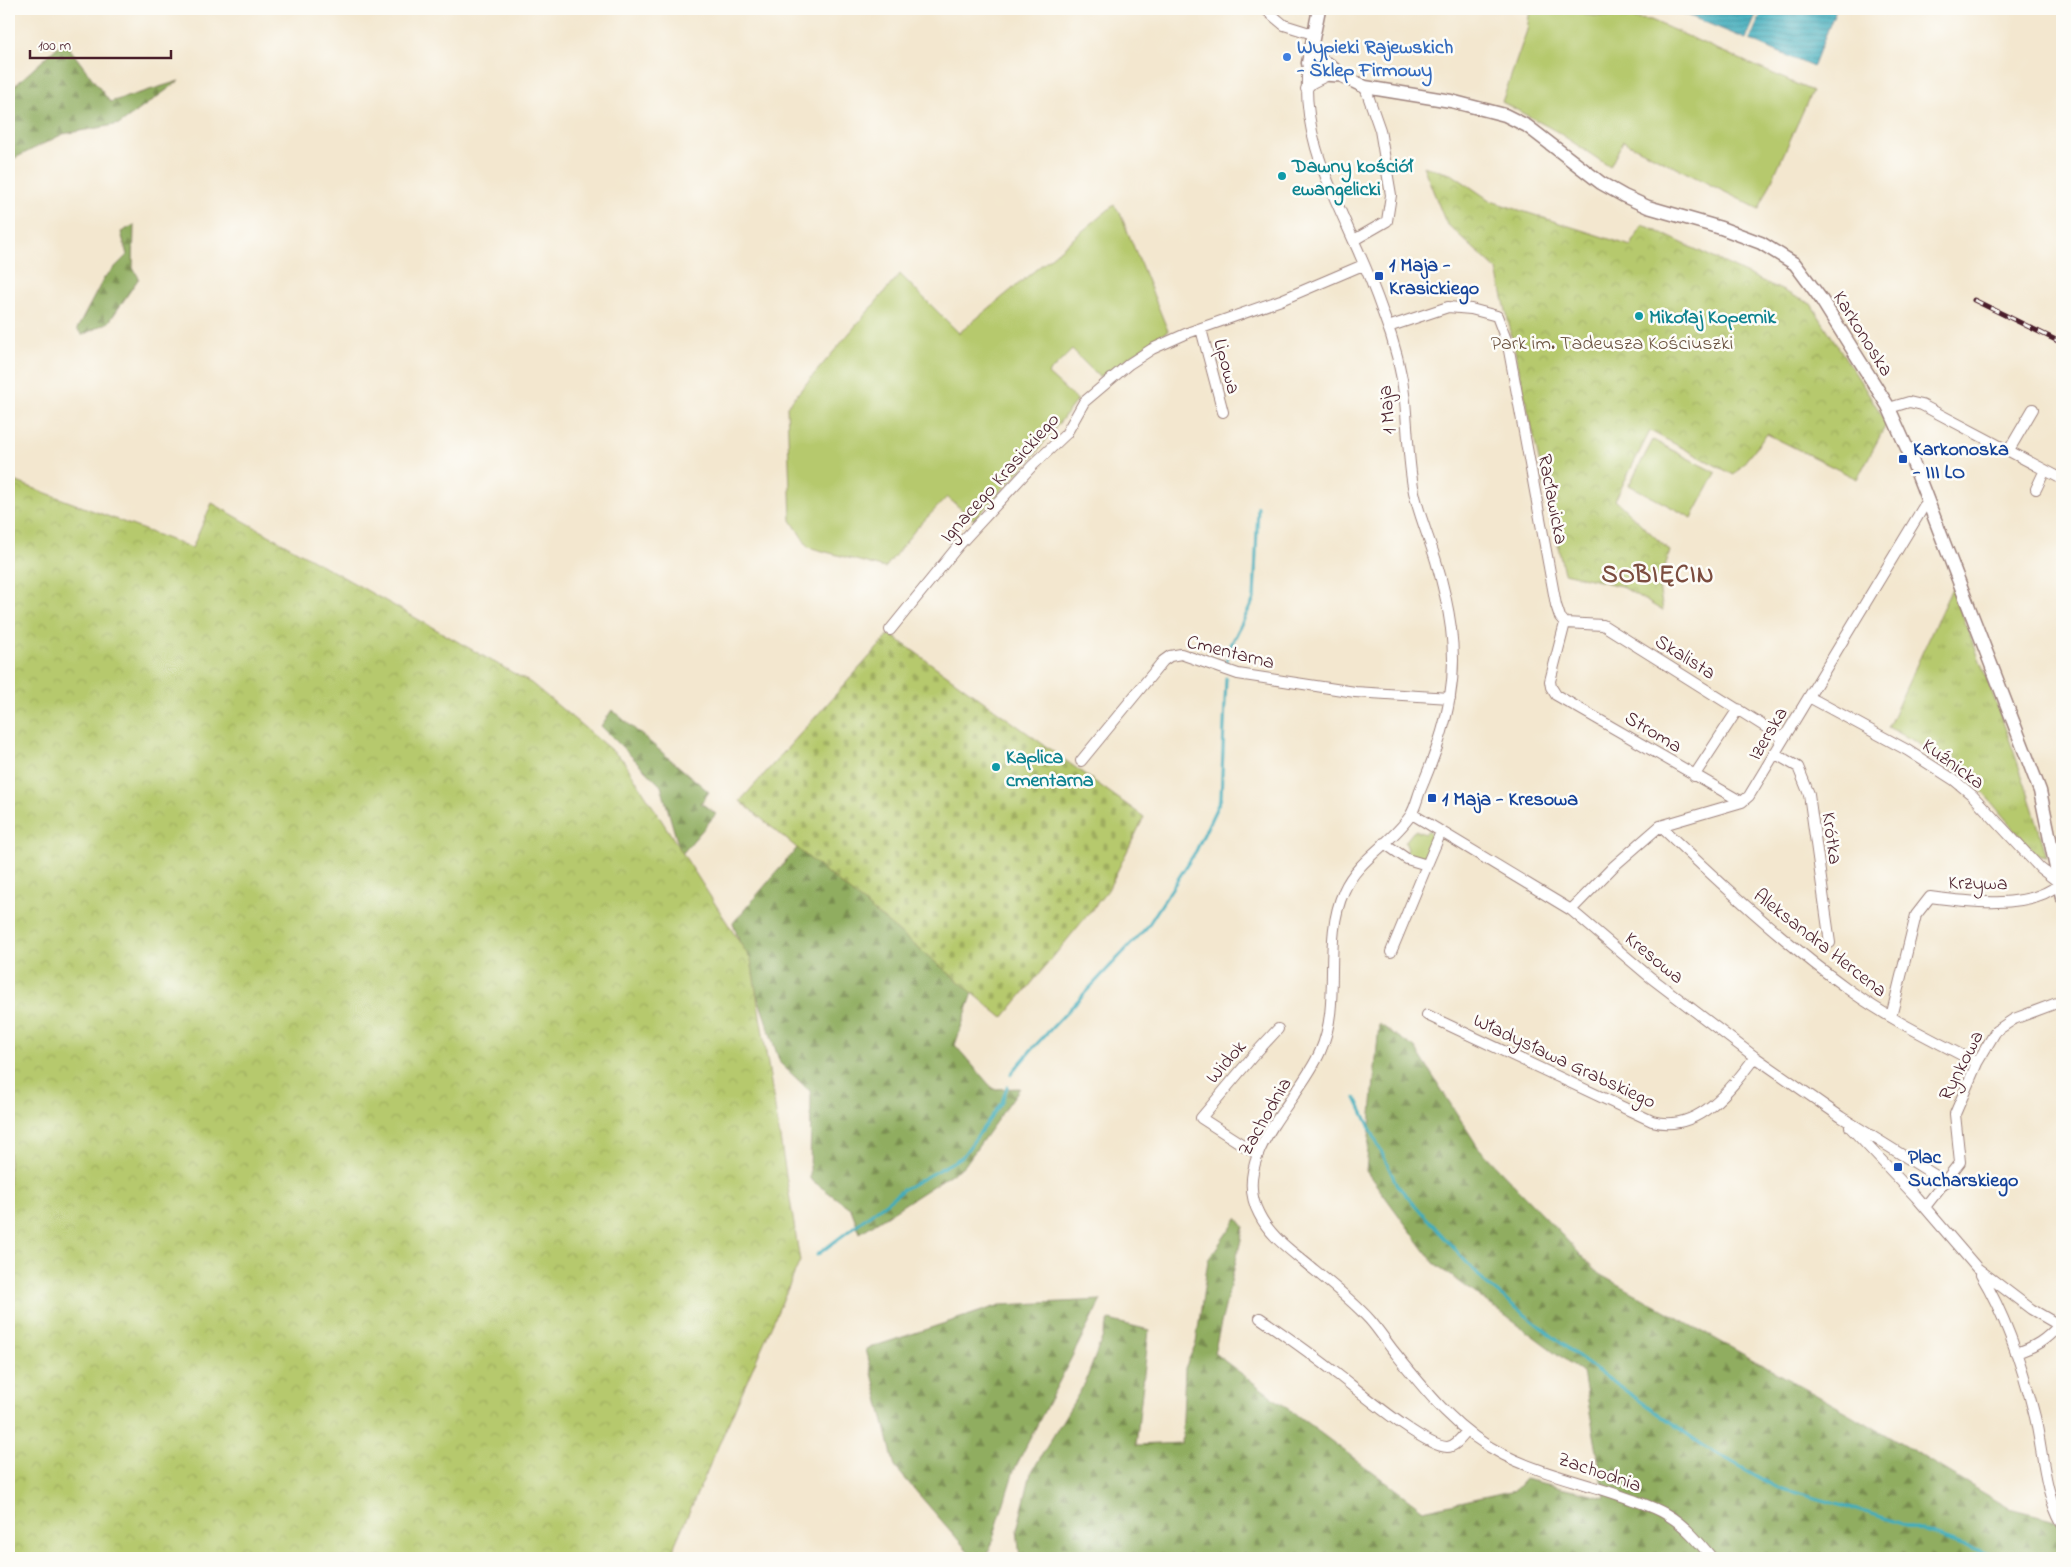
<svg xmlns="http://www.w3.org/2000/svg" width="2071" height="1567" font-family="'Indie Flower',sans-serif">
<defs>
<pattern id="grass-tufts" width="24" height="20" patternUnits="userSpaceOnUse" patternTransform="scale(1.25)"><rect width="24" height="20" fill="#b6c96d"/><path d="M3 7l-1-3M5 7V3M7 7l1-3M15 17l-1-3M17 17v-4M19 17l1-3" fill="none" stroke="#9eac5f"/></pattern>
<pattern id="forest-firs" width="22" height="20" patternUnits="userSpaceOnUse" patternTransform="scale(1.25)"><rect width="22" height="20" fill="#90ad60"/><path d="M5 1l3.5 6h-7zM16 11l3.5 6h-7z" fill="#788c4f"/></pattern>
<pattern id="cemetery-stones" width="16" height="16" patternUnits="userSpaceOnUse" patternTransform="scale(1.25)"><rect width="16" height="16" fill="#b6c96d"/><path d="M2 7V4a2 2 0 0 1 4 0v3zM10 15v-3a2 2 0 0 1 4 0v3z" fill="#9eac5f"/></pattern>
<pattern id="park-crowns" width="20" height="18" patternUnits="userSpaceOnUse" patternTransform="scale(1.25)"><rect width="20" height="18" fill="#b6c96d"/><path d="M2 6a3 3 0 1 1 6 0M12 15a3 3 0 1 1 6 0" fill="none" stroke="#9eac5f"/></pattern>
<pattern id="water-rules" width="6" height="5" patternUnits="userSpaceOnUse" patternTransform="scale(1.25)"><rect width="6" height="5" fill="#3fadbc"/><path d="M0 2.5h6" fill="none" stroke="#378c99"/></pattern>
</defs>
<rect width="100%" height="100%" fill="#fdfcf7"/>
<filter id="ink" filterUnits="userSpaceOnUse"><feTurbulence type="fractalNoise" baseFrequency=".02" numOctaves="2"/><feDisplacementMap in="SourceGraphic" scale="10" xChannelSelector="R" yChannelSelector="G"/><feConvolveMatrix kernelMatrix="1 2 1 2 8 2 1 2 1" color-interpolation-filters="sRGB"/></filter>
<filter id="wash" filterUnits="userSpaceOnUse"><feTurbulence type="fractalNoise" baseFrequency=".0096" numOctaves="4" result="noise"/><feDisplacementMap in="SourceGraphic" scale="20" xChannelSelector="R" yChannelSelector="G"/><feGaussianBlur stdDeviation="1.12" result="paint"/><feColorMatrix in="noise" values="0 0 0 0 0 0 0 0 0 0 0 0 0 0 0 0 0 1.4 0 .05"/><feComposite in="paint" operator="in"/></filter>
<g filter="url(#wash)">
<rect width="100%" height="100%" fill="#f3e7cf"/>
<path fill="url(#grass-tufts)" stroke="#80744c" d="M 1952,588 C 1986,677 2022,765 2047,857 L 2036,855 L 1975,783 L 1916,742 L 1888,727 Z
M 1416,830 L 1425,834 L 1428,830 C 1435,838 1431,845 1427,855 L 1417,858 L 1405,855 L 1408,849 L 1405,842 L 1413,832 Z"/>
<path fill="url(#forest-firs)" stroke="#6d6646" d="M 64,41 L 110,102 L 179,81 L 120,124 L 63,134 L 9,161 L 9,91 Z
M 134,225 L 133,268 L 139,278 L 109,322 L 82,335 L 77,329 L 104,278 L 127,255 L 121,232 Z
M 612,710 L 709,792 L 701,803 L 716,814 L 681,855 L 661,786 L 601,726 Z
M 798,847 L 978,978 L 955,1045 L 993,1089 L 1020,1088 L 965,1165 L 860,1233 L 851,1209 L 810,1179 L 811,1092 L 780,1063 L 733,923 Z
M 1379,1024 L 1415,1048 L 1478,1147 L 1599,1274 L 1854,1416 L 2009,1508 L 2056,1520 L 2062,1527 L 2062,1558 L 1020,1558 L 1017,1530 L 1031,1473 L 1085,1383 L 1109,1320 L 1149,1330 L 1136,1445 L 1182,1443 L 1185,1368 L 1196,1343 L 1208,1260 L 1237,1218 L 1244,1227 L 1214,1353 L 1423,1510 L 1515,1490 L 1525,1479 L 1605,1497 L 1583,1373 L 1434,1263 L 1366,1171 Z
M 1101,1300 L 1014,1470 L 987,1558 L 974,1558 L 895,1467 L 866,1349 L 1000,1305 Z"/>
<path fill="url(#cemetery-stones)" stroke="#80744c" d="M 890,634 L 1144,817 L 1108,890 L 1003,1018 L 740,801 Z"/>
<path fill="url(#park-crowns)" stroke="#80744c" d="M 1423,166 L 1453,175 L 1491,201 L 1631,246 L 1642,224 L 1811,304 L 1887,423 L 1857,479 L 1767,434 L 1734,475 L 1650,431 L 1615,500 L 1670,551 L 1659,585 L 1663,611 L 1621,586 L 1564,573 L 1497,270 L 1446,223 Z
M 9,479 L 192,548 L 212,503 L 531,683 L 623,760 L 751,960 L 800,1261 L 675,1544 L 672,1558 L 9,1558 Z"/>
<path fill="#b6c96d" stroke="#80744c" d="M 1530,9 L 1585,9 L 1585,15 L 1651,20 L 1812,91 L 1759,209 L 1623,141 L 1610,167 L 1556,131 L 1502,102 L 1527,30 Z
M 1114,205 L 1120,213 L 1168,331 L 1099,377 L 1072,350 L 1048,374 L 1077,400 L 1035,454 L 974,520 L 947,497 L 915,530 L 885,568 L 808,547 L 791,520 L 787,406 L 900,274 L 959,333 Z
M 1653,440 L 1716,473 L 1692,518 L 1629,485 Z"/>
<path fill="url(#water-rules)" stroke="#446674" d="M 1684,9 L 1759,9 L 1746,39 L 1682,13 Z
M 1763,9 L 1836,9 L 1813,67 L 1750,40 Z"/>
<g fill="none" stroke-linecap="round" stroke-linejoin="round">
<path stroke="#3fadbc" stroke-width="3" d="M 1227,662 L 1228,651 L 1254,599 L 1258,507
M 1011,1074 L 1032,1049 L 1147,927 L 1196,851 L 1221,798 L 1226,678
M 1356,1098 L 1397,1185 L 1486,1284 L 1585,1362 L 1704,1446 L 1776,1487 L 1885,1518 L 2000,1558
M 817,1255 L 904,1189 L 962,1157 L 1002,1102 L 1007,1087"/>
</g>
</g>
<g filter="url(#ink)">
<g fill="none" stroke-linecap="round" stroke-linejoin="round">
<defs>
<path id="minor" d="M 1265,9 L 1284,25 L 1313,34
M 1308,63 C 1301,129 1326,179 1352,237 C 1363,261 1374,287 1383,313 C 1394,341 1402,371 1405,401 C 1408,431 1408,462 1414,492 C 1419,515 1429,538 1436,561 C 1449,605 1458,650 1450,696 C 1445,729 1433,760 1420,791 C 1417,799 1415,809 1410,816 C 1391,844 1358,859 1344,891 C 1321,942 1343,1001 1320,1052 C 1299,1101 1229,1157 1259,1214 C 1269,1234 1285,1246 1302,1260 C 1325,1279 1350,1298 1370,1320 C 1378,1329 1385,1340 1392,1349 C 1424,1389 1457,1432 1504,1455 C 1544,1475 1591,1484 1633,1500 C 1644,1504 1656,1508 1666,1514 C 1685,1525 1699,1542 1712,1558
M 1306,89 L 1312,83 L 1326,76
M 1354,240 L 1387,221 L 1391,195 L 1380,130 L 1365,87
M 1388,327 L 1448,307 L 1471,309 L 1497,316 L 1508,345 L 1556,605 L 1560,617 L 1565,623 L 1550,681 L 1551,687 L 1556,695 L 1742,802
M 1201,329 L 1223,412
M 1889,408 L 1909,402 L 1922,405 L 2062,479
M 2009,450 L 2033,409
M 2036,489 L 2045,470
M 1565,623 L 1603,625 L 1783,738
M 890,630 L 959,545 L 1032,466 L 1066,434 L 1084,402 L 1129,364 L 1152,349 L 1190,332 L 1281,300 L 1363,265
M 1809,697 L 1907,750 L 1954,780 L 1972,795 L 2040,868 L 2062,885
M 1774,753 L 1798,767 L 1809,794 L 1830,943
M 1081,761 L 1163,661 L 1170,656 L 1181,654 L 1238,674 L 1355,692 L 1450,698
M 1694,776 L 1738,709
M 1412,814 L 1571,910 L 1650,977 L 1755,1057 L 1841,1117 L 1946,1182
M 1660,826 C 1721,884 1783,942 1852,992 C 1891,1020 1935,1041 1977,1063
M 1384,843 L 1407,859 L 1427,865 L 1441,832
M 1571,910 L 1614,866 L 1660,826 L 1742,802 L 1749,796 L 1924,506 L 1928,503
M 1391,952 L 1427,865
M 1427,1015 L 1652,1121 C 1697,1134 1731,1089 1755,1057
M 1891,1017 L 1916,915 L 1930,897 C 1967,902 2030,910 2059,884
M 1850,1127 L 1916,1197 L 1977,1268 L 2031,1309 L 2062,1327
M 1257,1154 L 1201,1118 L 1253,1056 L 1278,1029
M 1925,1207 L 1960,1162 L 1955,1114 L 1977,1063 L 1996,1031 L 2014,1019 L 2062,1001
M 1981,1275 C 2007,1318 2023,1368 2035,1417 C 2043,1452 2044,1492 2062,1524
M 1260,1318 C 1286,1336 1312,1354 1337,1374 C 1357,1389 1424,1447 1447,1447 C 1455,1447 1462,1437 1467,1431
M 2016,1353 C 2035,1347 2046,1340 2059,1325"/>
<path id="major" d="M 1319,9 L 1308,63 C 1319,74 1324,76 1340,75
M 1309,55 L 1330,65 L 1340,75 L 1365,87 L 1451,101 L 1505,115 L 1527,126 L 1601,183 L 1624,196 L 1648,207 L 1721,228 L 1761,243 L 1795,264 L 1821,299 L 1888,406 L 1910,455 L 2040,791 L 2062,897"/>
</defs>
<use href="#minor" stroke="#9e837d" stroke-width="12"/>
<use href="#major" stroke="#9e837d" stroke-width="15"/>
<use href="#minor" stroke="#fff" stroke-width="10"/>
<use href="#major" stroke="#fff" stroke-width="12"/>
<defs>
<path id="rail" d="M 1974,300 L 2062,343"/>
</defs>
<use href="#rail" stroke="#4a1f2b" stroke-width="5"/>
<use href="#rail" stroke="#fdfcf7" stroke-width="3" stroke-dasharray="9" stroke-linecap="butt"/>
</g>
</g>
<circle fill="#3f7fe0" stroke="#fdfcf7" stroke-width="2" cx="1287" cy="57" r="5"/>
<g fill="#0f9aa8" stroke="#fdfcf7" stroke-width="2">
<circle cx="1282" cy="176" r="5"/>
<circle cx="1639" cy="316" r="5"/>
<circle cx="996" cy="767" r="5"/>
</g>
<g fill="#1a4fb4" stroke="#fdfcf7" stroke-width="2">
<rect x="1374" y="271" width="10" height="10" rx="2.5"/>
<rect x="1898" y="454" width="10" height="10" rx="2.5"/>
<rect x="1427" y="793" width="10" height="10" rx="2.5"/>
<rect x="1893" y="1162" width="10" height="10" rx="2.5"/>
</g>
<g text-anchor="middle" stroke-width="5" stroke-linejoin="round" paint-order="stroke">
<g font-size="20" font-weight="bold" fill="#366cbe" stroke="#fdfcf7" text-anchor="start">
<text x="1297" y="53">Wypieki Rajewskich<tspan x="1297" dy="23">- Sklep Firmowy</tspan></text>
</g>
<g font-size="20" font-weight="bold" fill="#0d838f" stroke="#fdfcf7" text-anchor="start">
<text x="1292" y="172">Dawny kościół<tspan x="1292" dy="23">ewangelicki</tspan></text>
<text x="1649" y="323">Mikołaj Kopernik</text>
<text x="1006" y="763">Kaplica<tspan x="1006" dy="23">cmentarna</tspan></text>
</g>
<g font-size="20" font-weight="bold" fill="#164399" stroke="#fdfcf7" text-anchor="start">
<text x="1389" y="271">1 Maja -<tspan x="1389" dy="23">Krasickiego</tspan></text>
<text x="1913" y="455">Karkonoska<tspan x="1913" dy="23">- III LO</tspan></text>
<text x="1442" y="805">1 Maja - Kresowa</text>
<text x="1908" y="1163">Plac<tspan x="1908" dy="23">Sucharskiego</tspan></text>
</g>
<g font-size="20" fill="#4a1f2b" stroke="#fdfcf7">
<text transform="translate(1864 333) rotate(58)" y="7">Karkonoska</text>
<text transform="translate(1228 366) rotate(75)" y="7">Lipowa</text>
<text transform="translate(1386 410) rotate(-96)" y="7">1 Maja</text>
<text transform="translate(999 477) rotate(-48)" y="7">Ignacego Krasickiego</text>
<text transform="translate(1554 499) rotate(79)" y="7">Racławicka</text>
<text transform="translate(1231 651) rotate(14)" y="7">Cmentarna</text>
<text transform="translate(1686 656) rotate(32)" y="7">Skalista</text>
<text transform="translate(1654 731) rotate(31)" y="7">Stroma</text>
<text transform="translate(1767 733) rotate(-59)" y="7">Izerska</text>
<text transform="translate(1954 763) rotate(36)" y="7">Kuźnicka</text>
<text transform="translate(1833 838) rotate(82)" y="7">Krótka</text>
<text transform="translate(1978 882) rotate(1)" y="7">Krzywa</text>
<text transform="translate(1821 942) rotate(38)" y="7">Aleksandra Hercena</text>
<text transform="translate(1655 957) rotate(39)" y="7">Kresowa</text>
<text transform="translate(1565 1060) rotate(25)" y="7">Władysława Grabskiego</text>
<text transform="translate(1225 1061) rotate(-49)" y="7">Widok</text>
<text transform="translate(1960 1065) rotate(-63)" y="7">Rynkowa</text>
<text transform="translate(1264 1116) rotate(-60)" y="7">Zachodnia</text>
<text transform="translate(1600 1471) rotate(19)" y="7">Zachodnia</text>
</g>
<g font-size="20" fill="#6a523f" stroke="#fdfcf7">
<text x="1612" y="349">Park im. Tadeusza Kościuszki</text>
</g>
<g font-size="25" font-weight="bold" letter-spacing="1" fill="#7c4d3f" stroke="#fdfcf7">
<text x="1658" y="582">SOBIĘCIN</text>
</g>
</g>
<rect width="2071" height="1567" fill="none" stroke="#fdfcf7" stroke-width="30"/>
<path d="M30 50v8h141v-8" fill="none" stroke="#4a1f2b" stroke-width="2.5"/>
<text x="38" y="50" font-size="15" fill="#4a1f2b" stroke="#fdfcf7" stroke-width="4" paint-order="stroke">100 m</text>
</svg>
